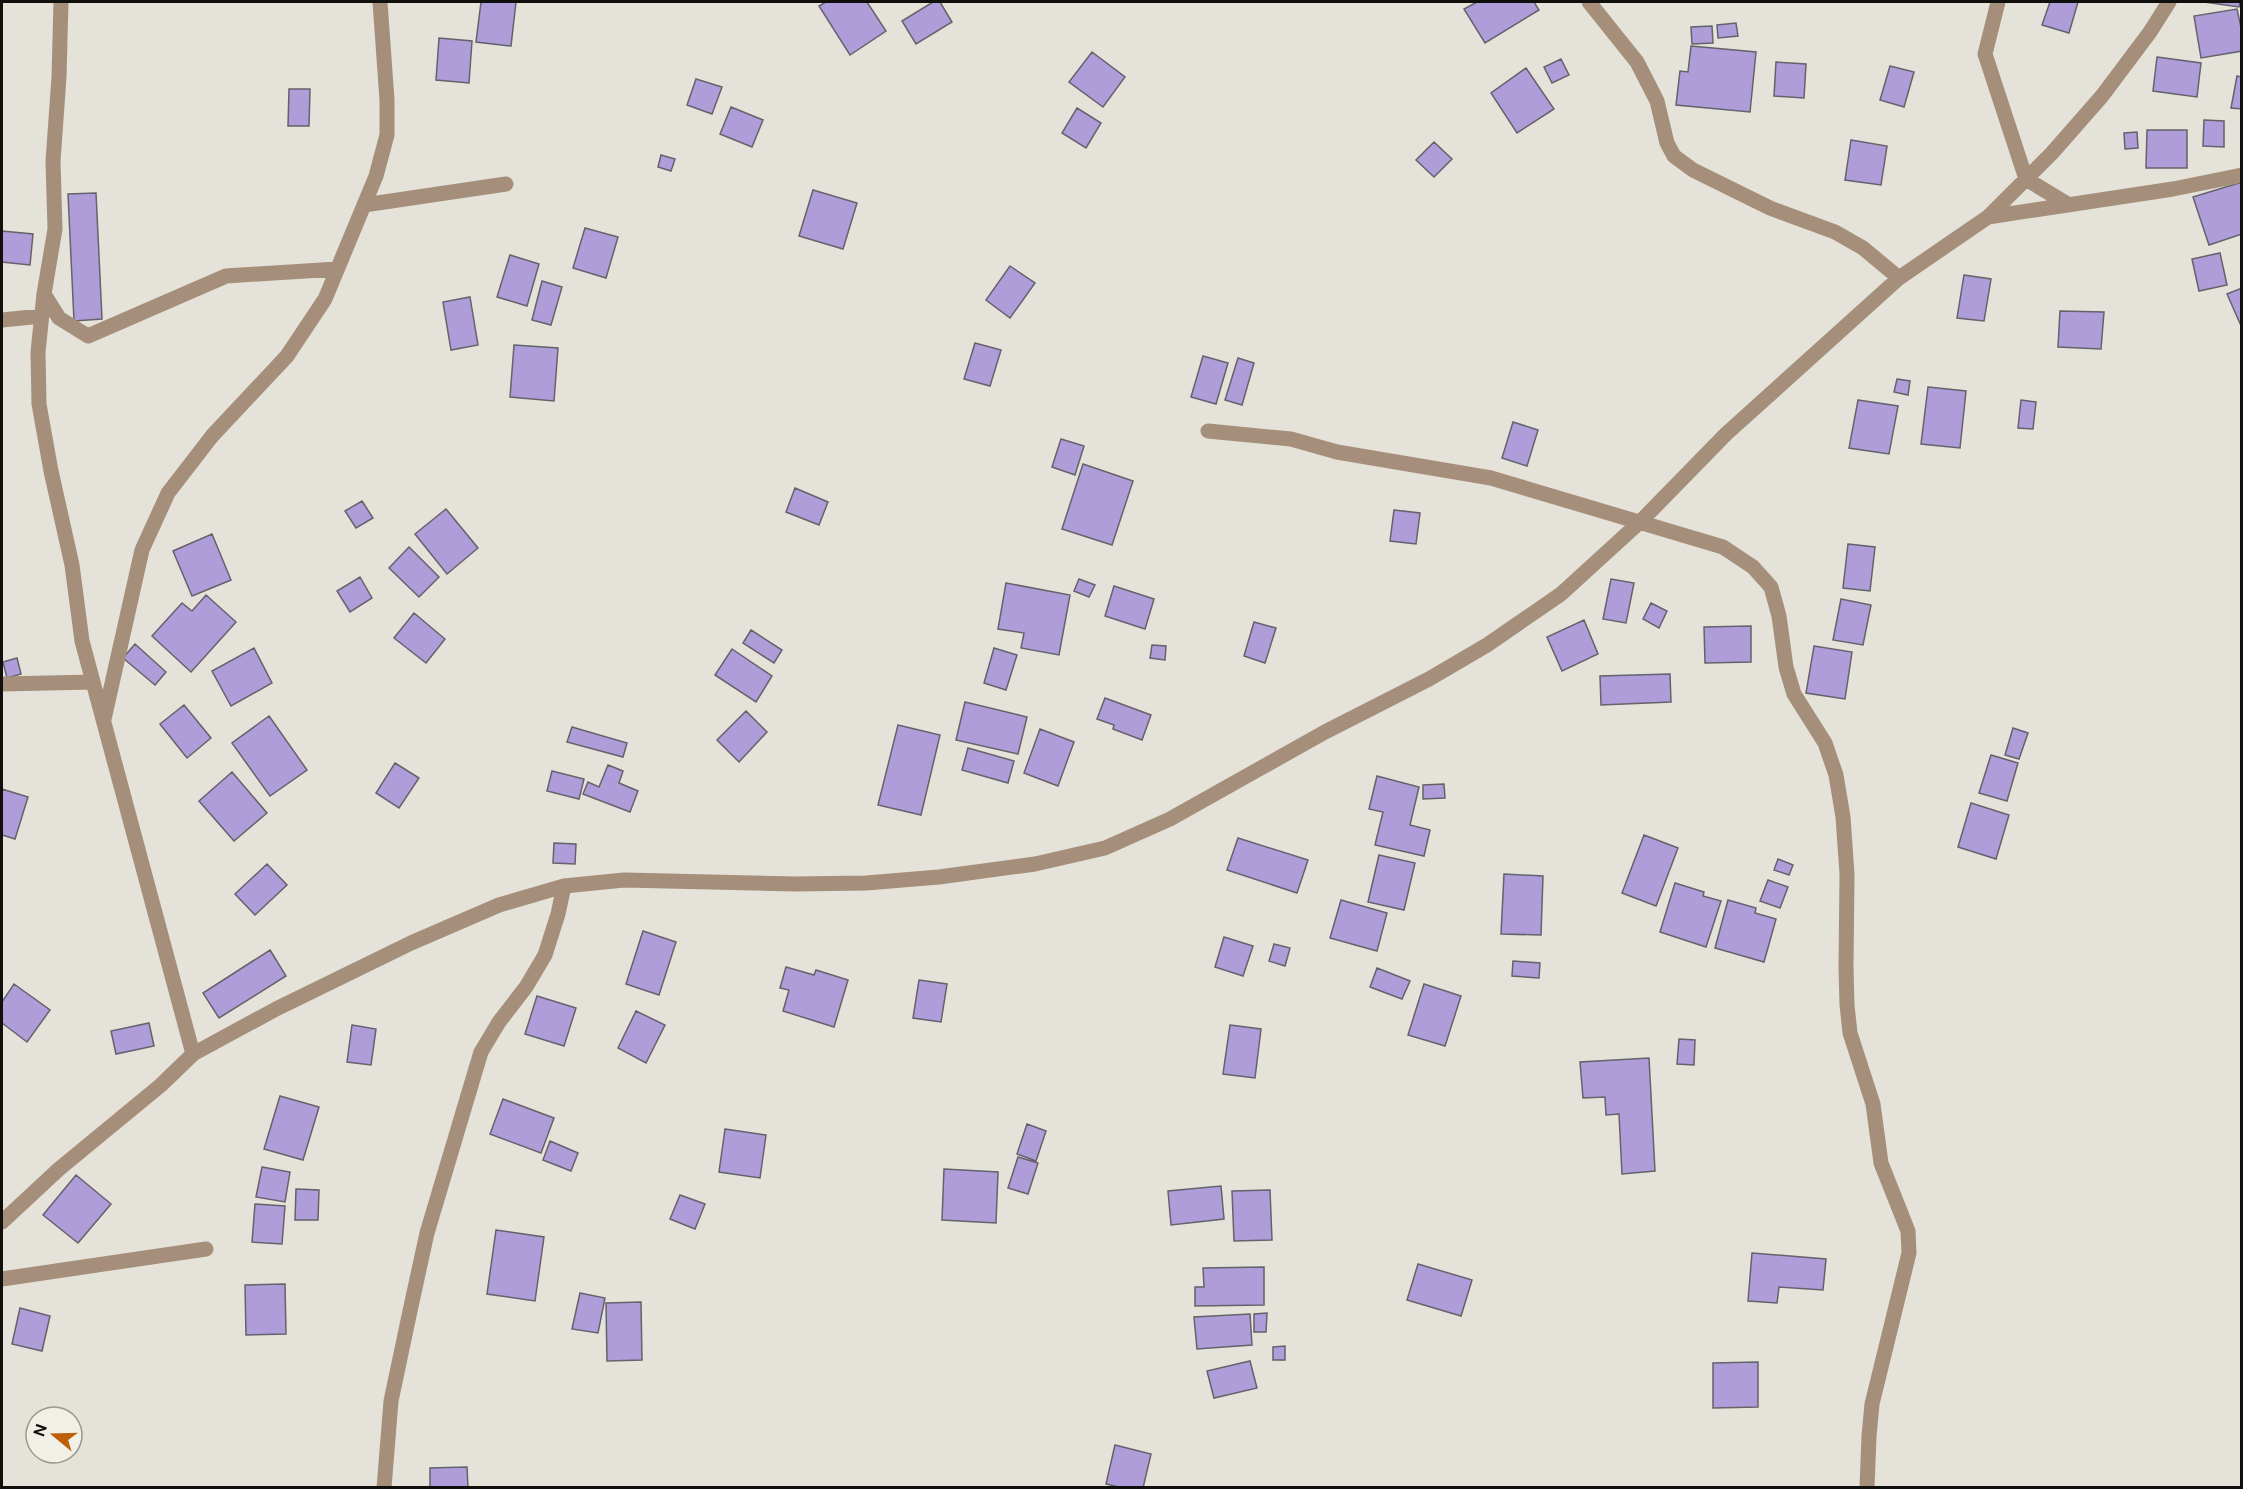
<svg xmlns="http://www.w3.org/2000/svg" width="2243" height="1489" font-family="'DM Sans',sans-serif">
<rect width="100%" height="100%" fill="#e4e2d9"/>
<path fill="#af9dda" stroke="#64626a" stroke-width="1.5" d="M 481,2 L 516,2 L 511,46 L 476,42 Z
M 826,2 L 867,2 L 886,31 L 850,55 L 819,6 Z
M 933,2 L 940,2 L 952,22 L 916,44 L 902,21 Z
M 1477,2 L 1534,2 L 1539,10 L 1485,43 L 1464,9 Z
M 2050,2 L 2078,2 L 2069,33 L 2042,25 Z
M 2204,2 L 2240,2 L 2239,7 Z
M 2237,9 L 2242,32 L 2242,51 L 2201,58 L 2194,16 Z
M 1736,23 L 1738,36 L 1718,38 L 1717,25 Z
M 1712,26 L 1713,43 L 1692,44 L 1691,27 Z
M 439,38 L 472,41 L 469,83 L 436,80 Z
M 1691,46 L 1756,52 L 1750,112 L 1676,105 L 1680,71 L 1688,72 Z
M 1092,52 L 1125,77 L 1103,107 L 1069,82 Z
M 2157,57 L 2201,63 L 2197,97 L 2153,91 Z
M 1561,59 L 1569,75 L 1552,83 L 1544,67 Z
M 1776,62 L 1806,64 L 1804,98 L 1774,96 Z
M 1890,66 L 1914,72 L 1904,107 L 1880,100 Z
M 1526,68 L 1554,109 L 1517,133 L 1491,93 Z
M 2237,76 L 2242,77 L 2242,109 L 2231,108 Z
M 696,79 L 722,87 L 712,114 L 687,105 Z
M 289,89 L 310,89 L 309,126 L 288,126 Z
M 731,107 L 763,120 L 752,147 L 720,134 Z
M 1077,108 L 1101,123 L 1086,148 L 1062,133 Z
M 2204,120 L 2224,121 L 2224,147 L 2203,146 Z
M 2147,130 L 2187,130 L 2187,168 L 2146,168 Z
M 2137,132 L 2138,148 L 2125,149 L 2124,133 Z
M 1851,140 L 1887,146 L 1881,185 L 1845,180 Z
M 1434,142 L 1452,159 L 1434,177 L 1416,160 Z
M 661,155 L 675,159 L 671,171 L 658,167 Z
M 2242,182 L 2242,234 L 2209,245 L 2193,197 Z
M 813,190 L 857,203 L 843,249 L 799,236 Z
M 96,193 L 102,319 L 74,321 L 68,194 Z
M 585,228 L 618,237 L 606,278 L 573,268 Z
M 2,231 L 33,234 L 30,265 L 2,262 Z
M 2220,253 L 2227,285 L 2199,291 L 2192,259 Z
M 510,255 L 539,264 L 527,306 L 497,297 Z
M 1010,266 L 1035,283 L 1010,318 L 986,300 Z
M 1964,275 L 1991,279 L 1984,321 L 1957,318 Z
M 542,281 L 562,287 L 551,325 L 532,320 Z
M 2242,288 L 2242,328 L 2227,294 Z
M 470,297 L 478,345 L 451,350 L 443,302 Z
M 2060,311 L 2104,312 L 2101,349 L 2058,347 Z
M 975,343 L 1001,350 L 990,386 L 964,379 Z
M 514,345 L 558,348 L 554,401 L 510,397 Z
M 1203,356 L 1228,363 L 1216,404 L 1191,397 Z
M 1238,358 L 1254,363 L 1242,405 L 1225,400 Z
M 1897,379 L 1910,381 L 1908,395 L 1894,392 Z
M 1928,387 L 1966,391 L 1960,448 L 1921,444 Z
M 1858,400 L 1898,406 L 1889,454 L 1849,448 Z
M 2021,400 L 2036,402 L 2033,429 L 2018,428 Z
M 1513,422 L 1538,430 L 1527,466 L 1502,458 Z
M 1061,439 L 1084,446 L 1075,475 L 1052,467 Z
M 1083,464 L 1133,481 L 1112,545 L 1062,529 Z
M 795,488 L 828,502 L 819,525 L 786,512 Z
M 362,501 L 373,518 L 356,528 L 345,511 Z
M 446,509 L 478,548 L 447,574 L 415,534 Z
M 1394,510 L 1420,513 L 1416,544 L 1390,541 Z
M 212,534 L 231,580 L 192,596 L 173,551 Z
M 1848,544 L 1875,547 L 1870,591 L 1843,588 Z
M 409,547 L 439,577 L 419,597 L 389,568 Z
M 360,577 L 372,598 L 350,612 L 337,591 Z
M 1079,579 L 1095,585 L 1089,597 L 1074,591 Z
M 1611,579 L 1634,583 L 1626,623 L 1603,619 Z
M 1006,583 L 1070,595 L 1059,655 L 1021,648 L 1024,633 L 998,629 Z
M 1114,586 L 1154,599 L 1145,629 L 1105,616 Z
M 206,595 L 236,622 L 191,672 L 152,636 L 182,603 L 192,611 Z
M 1841,599 L 1871,605 L 1863,645 L 1833,640 Z
M 1651,603 L 1667,611 L 1659,628 L 1643,619 Z
M 414,613 L 445,639 L 426,663 L 394,638 Z
M 1584,620 L 1598,654 L 1562,671 L 1547,637 Z
M 1254,622 L 1276,628 L 1265,663 L 1244,656 Z
M 1751,626 L 1751,662 L 1705,663 L 1704,627 Z
M 751,630 L 782,650 L 774,663 L 743,643 Z
M 135,644 L 166,672 L 155,685 L 123,658 Z
M 1152,645 L 1166,646 L 1165,660 L 1150,658 Z
M 1814,646 L 1852,652 L 1845,699 L 1806,693 Z
M 254,648 L 272,683 L 231,706 L 212,671 Z
M 994,648 L 1017,655 L 1006,690 L 984,683 Z
M 732,649 L 772,676 L 756,702 L 715,675 Z
M 17,658 L 21,674 L 7,678 L 3,662 Z
M 1670,674 L 1671,702 L 1601,705 L 1600,676 Z
M 1105,698 L 1151,715 L 1142,740 L 1113,729 L 1114,725 L 1097,719 Z
M 965,702 L 1027,717 L 1018,754 L 956,740 Z
M 184,705 L 211,738 L 187,758 L 160,724 Z
M 746,711 L 767,732 L 739,762 L 717,740 Z
M 269,716 L 307,770 L 270,796 L 232,743 Z
M 898,725 L 940,735 L 921,815 L 878,805 Z
M 572,727 L 627,743 L 623,757 L 567,742 Z
M 2013,728 L 2028,733 L 2019,759 L 2005,755 Z
M 1040,729 L 1074,742 L 1058,786 L 1024,773 Z
M 968,748 L 1014,761 L 1008,783 L 962,770 Z
M 1991,755 L 2018,763 L 2007,801 L 1979,793 Z
M 395,763 L 419,778 L 399,808 L 376,793 Z
M 608,765 L 623,771 L 619,783 L 638,791 L 630,812 L 583,794 L 588,782 L 599,787 Z
M 552,771 L 584,779 L 579,799 L 547,791 Z
M 232,772 L 267,813 L 234,841 L 199,801 Z
M 1377,776 L 1419,787 L 1410,825 L 1430,830 L 1424,856 L 1375,845 L 1383,812 L 1369,809 Z
M 1444,784 L 1445,798 L 1423,799 L 1423,785 Z
M 2,789 L 28,797 L 15,839 L 2,835 Z
M 1971,803 L 2009,815 L 1996,859 L 1958,847 Z
M 1644,835 L 1678,848 L 1656,906 L 1622,893 Z
M 1238,838 L 1308,860 L 1297,893 L 1227,870 Z
M 554,843 L 576,844 L 575,864 L 553,863 Z
M 1379,855 L 1415,863 L 1404,910 L 1368,902 Z
M 1778,859 L 1793,865 L 1789,875 L 1774,870 Z
M 267,864 L 287,885 L 255,915 L 235,894 Z
M 1504,874 L 1543,876 L 1541,935 L 1501,934 Z
M 1768,880 L 1788,887 L 1780,908 L 1760,901 Z
M 1675,883 L 1704,892 L 1703,896 L 1721,901 L 1706,947 L 1660,932 Z
M 1341,900 L 1387,913 L 1377,951 L 1330,938 Z
M 1728,900 L 1756,908 L 1755,913 L 1776,919 L 1764,962 L 1715,948 Z
M 643,931 L 676,942 L 659,995 L 626,984 Z
M 1224,937 L 1253,946 L 1243,976 L 1215,967 Z
M 1274,944 L 1290,948 L 1285,966 L 1269,961 Z
M 270,950 L 286,976 L 219,1018 L 203,993 Z
M 1513,961 L 1540,963 L 1539,978 L 1512,976 Z
M 786,967 L 814,975 L 816,970 L 848,980 L 834,1027 L 783,1011 L 789,990 L 780,988 Z
M 1377,968 L 1410,981 L 1402,999 L 1370,987 Z
M 919,980 L 947,984 L 941,1022 L 913,1018 Z
M 14,984 L 50,1010 L 27,1042 L 2,1023 L 2,1002 Z
M 1424,984 L 1461,996 L 1445,1046 L 1408,1035 Z
M 537,996 L 576,1008 L 564,1046 L 525,1034 Z
M 636,1011 L 665,1025 L 646,1063 L 618,1048 Z
M 149,1023 L 154,1046 L 116,1054 L 111,1031 Z
M 352,1025 L 376,1029 L 371,1065 L 347,1062 Z
M 1230,1025 L 1261,1029 L 1255,1078 L 1223,1074 Z
M 1679,1039 L 1695,1040 L 1694,1065 L 1677,1064 Z
M 1649,1058 L 1655,1171 L 1622,1174 L 1619,1114 L 1606,1115 L 1605,1097 L 1583,1098 L 1580,1062 Z
M 280,1096 L 319,1107 L 303,1160 L 264,1149 Z
M 503,1099 L 554,1118 L 541,1153 L 490,1134 Z
M 1027,1124 L 1046,1131 L 1036,1161 L 1017,1154 Z
M 725,1129 L 766,1135 L 760,1178 L 719,1172 Z
M 550,1141 L 578,1153 L 571,1171 L 543,1160 Z
M 1018,1157 L 1038,1163 L 1028,1194 L 1008,1188 Z
M 262,1167 L 290,1172 L 285,1202 L 256,1197 Z
M 944,1169 L 998,1172 L 996,1223 L 942,1220 Z
M 76,1175 L 111,1204 L 78,1243 L 43,1215 Z
M 1221,1186 L 1224,1219 L 1171,1225 L 1168,1191 Z
M 296,1189 L 319,1190 L 318,1220 L 295,1220 Z
M 1270,1190 L 1272,1240 L 1234,1241 L 1232,1191 Z
M 680,1195 L 705,1204 L 695,1229 L 670,1219 Z
M 255,1204 L 285,1206 L 282,1244 L 252,1242 Z
M 496,1230 L 544,1237 L 535,1301 L 487,1294 Z
M 1752,1253 L 1826,1259 L 1823,1290 L 1779,1287 L 1777,1303 L 1748,1301 Z
M 1418,1264 L 1472,1280 L 1461,1316 L 1407,1300 Z
M 1264,1267 L 1264,1305 L 1195,1306 L 1195,1287 L 1204,1287 L 1203,1268 Z
M 285,1284 L 286,1334 L 246,1335 L 245,1285 Z
M 580,1293 L 605,1298 L 598,1333 L 572,1329 Z
M 641,1302 L 642,1360 L 607,1361 L 606,1303 Z
M 20,1308 L 50,1316 L 42,1351 L 12,1344 Z
M 1267,1313 L 1266,1332 L 1254,1332 L 1254,1314 Z
M 1250,1314 L 1252,1345 L 1197,1349 L 1194,1317 Z
M 1285,1346 L 1285,1360 L 1273,1360 L 1273,1347 Z
M 1250,1361 L 1257,1388 L 1214,1398 L 1207,1371 Z
M 1758,1362 L 1758,1407 L 1713,1408 L 1713,1363 Z
M 1115,1445 L 1151,1454 L 1143,1488 L 1123,1488 L 1106,1484 Z
M 467,1467 L 468,1488 L 430,1488 L 430,1468 Z"/>
<g fill="none" stroke-linecap="round" stroke-linejoin="round">
<path stroke="#a58f7a" stroke-width="15" d="M 61,2 L 59,77 L 53,161 L 55,229 L 44,294 L 38,352 L 39,404 L 51,471 L 72,565 L 82,641 L 193,1054
M 1589,2 L 1637,62 L 1657,101 L 1667,143 L 1674,156 L 1693,170 L 1770,208 L 1835,232 L 1863,248 L 1899,278
M 1998,2 L 1985,54 L 2026,179 L 2069,205
M 364,205 L 506,184
M 1988,217 L 2173,189 L 2242,175
M 44,294 L 59,318 L 88,336 L 226,276 L 337,269
M 2,320 L 42,316
M 1208,431 L 1291,439 L 1337,452 L 1491,478 L 1723,547 L 1753,567 L 1771,587 L 1779,616 L 1786,667 L 1794,694 L 1825,743 L 1836,775 L 1843,817 L 1847,874 L 1846,967 L 1847,1005 L 1850,1033 L 1873,1104 L 1881,1163 L 1908,1231 L 1909,1253 L 1872,1404 L 1869,1436 L 1867,1488
M 2,684 L 93,682
M 104,719 L 142,550 L 168,493 L 212,436 L 287,356 L 325,299 L 376,176 L 387,135 L 387,100 L 380,2
M 2,1222 L 59,1169 L 161,1085 L 193,1054 L 276,1009 L 411,943 L 499,905 L 564,886 L 624,880 L 795,884 L 866,883 L 939,877 L 1035,864 L 1105,848 L 1170,819 L 1325,732 L 1429,679 L 1487,645 L 1561,594 L 1641,521 L 1726,434 L 1899,278 L 1988,217 L 2052,153 L 2102,96 L 2150,32 L 2169,2
M 2,1279 L 206,1249
M 384,1488 L 391,1401 L 410,1311 L 427,1233 L 472,1082 L 481,1052 L 499,1022 L 526,987 L 545,955 L 558,914 L 564,886"/>
</g>
<rect width="2243" height="1489" fill="none" stroke="#100f0c" stroke-width="6"/>
<g transform="translate(54 1435) rotate(289)"><circle r="28" fill="#f1f0e6" stroke="#97968f" stroke-width="1.5"/>
<path d="M0-4.5L10 22L0 15L-10 22Z" fill="#bc600c"/>
<text y="-9" font-size="16" font-weight="bold" text-anchor="middle" fill="#100f0c">N</text>
</g>
</svg>
